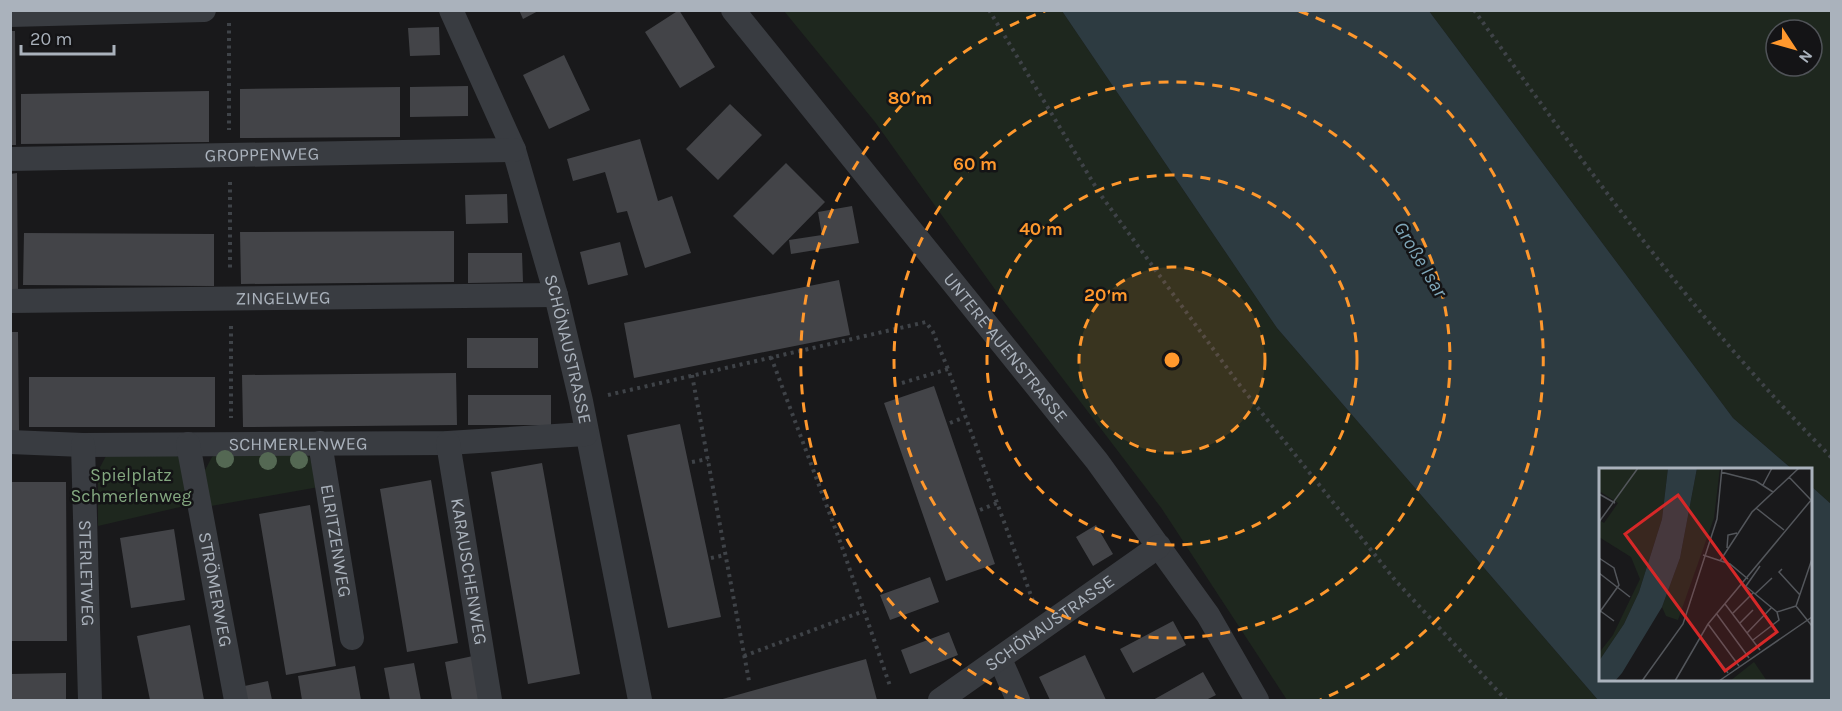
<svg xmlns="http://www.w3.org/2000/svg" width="1842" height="711" font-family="Karla,sans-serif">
<rect width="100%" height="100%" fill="#19191b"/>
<path fill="#1e271e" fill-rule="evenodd" d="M 784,11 L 1062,11 L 1277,328 L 1598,700 L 1287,700 L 1162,509 L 999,295 L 875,122 Z
M 1429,11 L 1831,11 L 1831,504 L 1811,486 L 1810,470 L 1792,469 L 1733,418 ZM 1776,30 L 1812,30 L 1812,66 L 1776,66 Z
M 303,451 L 310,458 L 319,487 L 211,506 L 204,472 L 212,457 L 219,453 Z
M 175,455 L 182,459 L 193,504 L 98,526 L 98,471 L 106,456 Z"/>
<path fill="#2d3b41" d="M 1062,11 L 1429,11 L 1733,418 L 1792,469 L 1600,470 L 1600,680 L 1810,680 L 1811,486 L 1831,504 L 1831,700 L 1598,700 L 1277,328 Z"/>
<path fill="#434448" d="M 519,10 L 540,10 L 523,19 Z
M 679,10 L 715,67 L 680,88 L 645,32 Z
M 439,27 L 440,55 L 410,56 L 408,28 Z
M 10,31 L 15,31 L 16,145 L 10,145 Z
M 564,55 L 590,110 L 549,129 L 523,75 Z
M 468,86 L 468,116 L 410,117 L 410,87 Z
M 400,87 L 400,137 L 240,138 L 240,89 Z
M 209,91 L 209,142 L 21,144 L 21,94 Z
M 730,104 L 762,135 L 718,180 L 686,149 Z
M 640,139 L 658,201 L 672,196 L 691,253 L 645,268 L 627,211 L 617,213 L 605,172 L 573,181 L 567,159 Z
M 786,163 L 825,202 L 773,255 L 733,216 Z
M 17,173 L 18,289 L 10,289 L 10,174 Z
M 507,194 L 508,223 L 466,224 L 465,195 Z
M 852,206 L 859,243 L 791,254 L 789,240 L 822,235 L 818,212 Z
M 454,231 L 454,282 L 241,284 L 240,232 Z
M 24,233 L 214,234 L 214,286 L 23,285 Z
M 620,242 L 628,275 L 588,285 L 580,252 Z
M 468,253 L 522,253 L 523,282 L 468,283 Z
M 839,280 L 850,335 L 634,378 L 624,323 Z
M 10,332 L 18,332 L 19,431 L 10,431 Z
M 467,338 L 538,338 L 538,368 L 467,368 Z
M 456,373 L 457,425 L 243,427 L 242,375 Z
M 29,377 L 215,377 L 215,427 L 29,427 Z
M 934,386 L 995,564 L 946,581 L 884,403 Z
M 468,395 L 551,395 L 551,425 L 468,425 Z
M 680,424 L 721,617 L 668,628 L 627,435 Z
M 542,463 L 580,674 L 528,684 L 491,472 Z
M 431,480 L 458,643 L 407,652 L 380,489 Z
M 10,482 L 66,482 L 67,641 L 10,641 Z
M 310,505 L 336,666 L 286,675 L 259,514 Z
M 1096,525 L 1113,554 L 1093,566 L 1076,537 Z
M 174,529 L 185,600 L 131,608 L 120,538 Z
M 930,577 L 939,602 L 890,620 L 880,595 Z
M 1173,621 L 1186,645 L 1133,673 L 1120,649 Z
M 190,625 L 204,700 L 150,700 L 137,636 Z
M 949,632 L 958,655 L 910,674 L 901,650 Z
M 1085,655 L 1106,700 L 1050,700 L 1039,677 Z
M 473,656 L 482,700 L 452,700 L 445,662 Z
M 866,659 L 877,700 L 719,700 Z
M 414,663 L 421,700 L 390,700 L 384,668 Z
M 355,666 L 361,700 L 302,700 L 298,676 Z
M 1203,672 L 1216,695 L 1206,700 L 1153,700 Z
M 66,673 L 66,700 L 10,700 L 10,674 Z
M 268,681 L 272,700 L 243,700 L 240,687 Z"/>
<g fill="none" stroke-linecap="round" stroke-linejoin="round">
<path stroke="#3f4348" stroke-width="4" stroke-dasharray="3 4.5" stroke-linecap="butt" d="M 989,10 L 1100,194 L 1238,383 L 1395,580 L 1506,700
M 1474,10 C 1585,166 1697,322 1832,458
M 229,23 L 229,130
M 230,182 L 230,271
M 231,326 L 231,418
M 771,357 L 841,544 L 890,686
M 692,375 L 749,681
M 902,383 L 948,369
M 608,395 L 926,322 L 933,332 L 948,369 L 1033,601
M 950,423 L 965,417
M 692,462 L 708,459
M 980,510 L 997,503
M 711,558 L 725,555
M 744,656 L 864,611"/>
<g stroke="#393c41" stroke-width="24">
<path id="s1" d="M 451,10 L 514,150 L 556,295 L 581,401 L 640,700"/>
<path id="s2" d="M 733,10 L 1097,461 L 1208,615 L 1257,700"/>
<path d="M 10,15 L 204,10"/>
<path id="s3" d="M 10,159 L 514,150"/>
<path id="s4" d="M 10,301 L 556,295"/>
<path id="s5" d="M 10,442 L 83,445 L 448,443 L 586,434"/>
<path id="s6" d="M 320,443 L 352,638"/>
<path id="s7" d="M 448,443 L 490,700"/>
<path id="s8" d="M 188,444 L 236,700"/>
<path id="s9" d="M 83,445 L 90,700"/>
<path d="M 1000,659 L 1018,700"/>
<path id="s10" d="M 940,700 L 1159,546"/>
</g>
</g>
<g fill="#546853">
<circle cx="225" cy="459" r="9"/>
<circle cx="299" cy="460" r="9"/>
<circle cx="268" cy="461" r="9"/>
</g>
<circle cx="1172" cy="360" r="93" fill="#ff982d" fill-opacity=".12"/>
<g fill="none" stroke="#ff982d" stroke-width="3" stroke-dasharray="10 8">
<circle cx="1172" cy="360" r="93"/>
<circle cx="1172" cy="360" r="185"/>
<circle cx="1172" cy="360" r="278"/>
<path d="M1024 700A371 371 0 0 1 1045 11M1299 11A371 371 0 0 1 1320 700"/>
</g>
<g text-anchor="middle" stroke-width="5" stroke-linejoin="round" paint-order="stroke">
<g font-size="18" fill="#aab2bc" stroke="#141416">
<text dy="6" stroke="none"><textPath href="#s3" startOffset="252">GROPPENWEG</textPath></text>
<text dy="6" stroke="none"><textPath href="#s4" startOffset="273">ZINGELWEG</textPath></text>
<text dy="6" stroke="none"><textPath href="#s2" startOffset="434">UNTERE AUENSTRASSE</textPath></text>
<text dy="6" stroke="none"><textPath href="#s1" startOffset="360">SCHÖNAUSTRASSE</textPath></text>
<text dy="6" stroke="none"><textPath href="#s5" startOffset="288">SCHMERLENWEG</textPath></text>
<text dy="6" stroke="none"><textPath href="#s6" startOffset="99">ELRITZENWEG</textPath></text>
<text dy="6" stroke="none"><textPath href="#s7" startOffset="130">KARAUSCHENWEG</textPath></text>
<text dy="6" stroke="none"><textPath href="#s9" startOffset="128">STERLETWEG</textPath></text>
<text dy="6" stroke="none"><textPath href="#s8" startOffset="148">STRÖMERWEG</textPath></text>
<text dy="6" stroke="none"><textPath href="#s10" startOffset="134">SCHÖNAUSTRASSE</textPath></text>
</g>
<g font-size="18" fill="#84a880" stroke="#141416">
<text x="131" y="481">Spielplatz<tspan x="131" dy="21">Schmerlenweg</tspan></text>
</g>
<g font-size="20" font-style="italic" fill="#7fa7b9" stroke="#141416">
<text transform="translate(1421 259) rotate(59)" y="7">Große Isar</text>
</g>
</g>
<g transform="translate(1599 468)">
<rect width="213" height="213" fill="#19191b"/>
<path d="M 0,0 L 69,0 L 63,51 L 40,124 L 25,156 L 0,193 L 0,185 L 14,167 L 41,111 L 32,89 L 0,69 L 0,52 L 5,55 L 19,35 L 0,23 ZM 98,0 L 121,0 L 115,50 L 79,152 L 67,148 L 63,139 L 81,90 ZM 155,194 L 168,213 L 131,213 Z" fill="#1e271e"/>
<path d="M 69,0 L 98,0 L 81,90 L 63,139 L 23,205 L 16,213 L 0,213 L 0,193 L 25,156 L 40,124 L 63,51 Z" fill="#2d3b41"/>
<path fill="none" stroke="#53565b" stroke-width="1.5" d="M 122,4 L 157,13 L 174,24M 190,9 L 212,32M 164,17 L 173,0M 0,26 L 16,35M 157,40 L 185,62M 0,54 L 39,0M 128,80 L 129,67 L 138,65M 104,87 L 131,96 L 149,111M 0,90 L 15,100 L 20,117 L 0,145M 121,93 L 153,44 L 200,0M 183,101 L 180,104 L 201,127M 0,105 L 31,129M 144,116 L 178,144 L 197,138M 147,118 L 161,98M 156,126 L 173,110M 126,136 L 161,182M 197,138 L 213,91M 197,138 L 213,158M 0,142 L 15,153M 117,145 L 150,190M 134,145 L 154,125M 141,155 L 154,142M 109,156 L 140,198M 148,165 L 173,139M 102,169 L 129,205M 154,172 L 180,152 L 178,144M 43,213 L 84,156 L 118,51 L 123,0M 76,213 L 109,156 L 213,31M 120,213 L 213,149"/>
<path fill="#d62828" fill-opacity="0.15" stroke="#d62828" stroke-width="3" d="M 79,27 L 178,164 L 126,203 L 26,66 Z"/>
<rect width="213" height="213" fill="none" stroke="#aab2bc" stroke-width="3"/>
</g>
<circle cx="1172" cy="360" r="9" fill="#ff982d" stroke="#141416" stroke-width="3"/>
<g font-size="18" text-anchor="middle" font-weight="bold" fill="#ff982d" stroke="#141416" stroke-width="5" stroke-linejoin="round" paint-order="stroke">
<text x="910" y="104">80 m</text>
<text x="975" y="170">60 m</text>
<text x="1041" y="235">40 m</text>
<text x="1106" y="301">20 m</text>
</g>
<rect width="1842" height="711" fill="none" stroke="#aab2bc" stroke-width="24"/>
<g transform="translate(1794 48) rotate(126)"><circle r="28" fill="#141416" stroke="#505358" stroke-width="1.5"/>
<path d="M0-4.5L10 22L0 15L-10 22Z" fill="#ff982d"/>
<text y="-9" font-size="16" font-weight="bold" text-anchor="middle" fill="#aab2bc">N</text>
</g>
<path d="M21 45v9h93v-9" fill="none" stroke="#aab2bc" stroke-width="3"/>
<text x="30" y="45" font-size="18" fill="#aab2bc" stroke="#141416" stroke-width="4.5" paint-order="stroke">20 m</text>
</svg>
